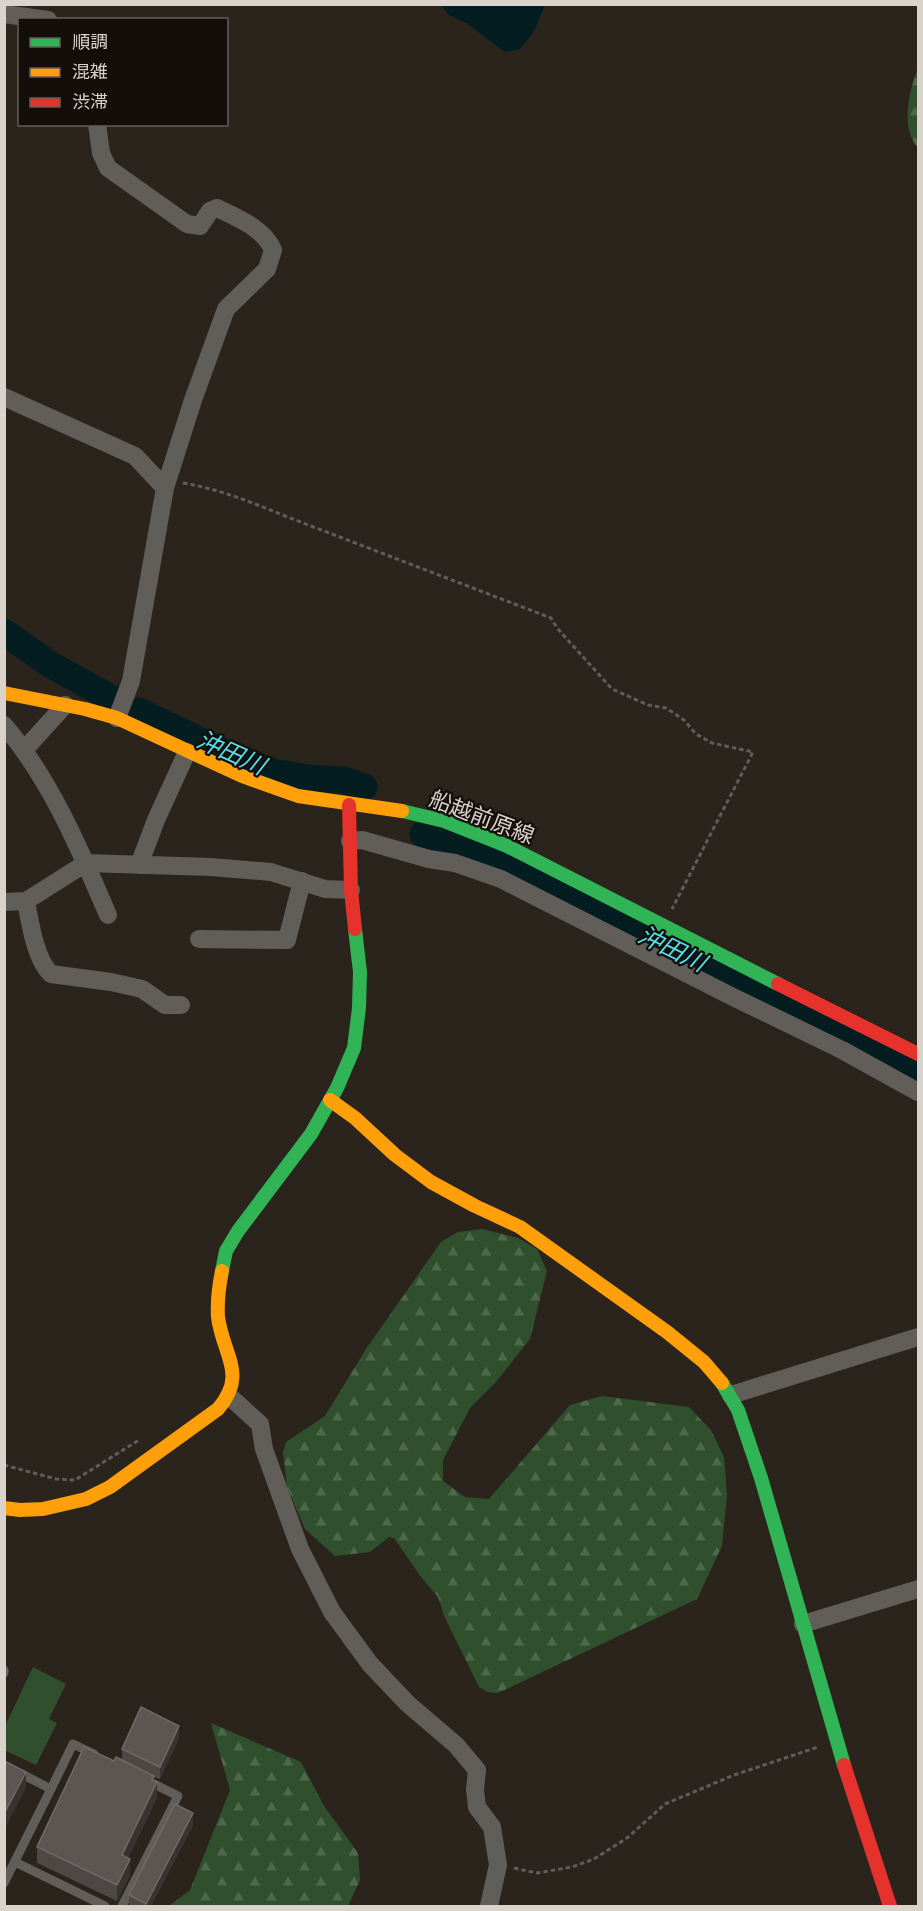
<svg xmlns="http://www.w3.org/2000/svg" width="923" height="1911" font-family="Commissioner,'Noto Sans JP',sans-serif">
<defs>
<pattern id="forest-firs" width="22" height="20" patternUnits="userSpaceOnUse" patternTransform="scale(1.5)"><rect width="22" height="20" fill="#30502d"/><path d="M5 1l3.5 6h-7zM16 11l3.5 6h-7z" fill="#4d684a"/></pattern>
</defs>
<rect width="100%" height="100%" fill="#2a241d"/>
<path fill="#30502d" d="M 33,1667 L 66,1684 L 49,1719 L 57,1723 L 36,1765 L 4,1750 L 5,1726 Z"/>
<path fill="url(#forest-firs)" d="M 918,68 L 918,148 C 900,128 909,91 918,68 Z
M 482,1229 L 518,1238 L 537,1249 L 547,1271 L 530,1339 L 495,1383 L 470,1408 L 443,1460 L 443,1481 L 465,1497 L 489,1499 L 570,1405 L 602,1396 L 689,1407 L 711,1430 L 724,1457 L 727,1495 L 722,1546 L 697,1599 L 498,1693 L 488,1692 L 479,1687 L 445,1618 L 438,1597 L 421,1577 L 394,1538 L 389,1537 L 370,1552 L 335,1556 L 305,1529 L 287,1487 L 283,1452 L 286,1442 L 325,1416 L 366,1349 L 441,1242 L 458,1232 Z
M 211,1723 L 301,1762 L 324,1806 L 358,1853 L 360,1880 L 348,1906 L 169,1906 L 190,1890 L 230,1790 Z"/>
<path fill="#041d20" d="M 440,5 L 545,5 L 534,31 L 520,49 L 505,52 L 468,24 L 449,15 Z"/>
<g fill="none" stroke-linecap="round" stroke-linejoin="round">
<path stroke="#041d20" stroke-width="27" d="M 4,632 L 51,665 L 113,699
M 138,711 L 224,752 L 273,772 L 307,778 L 344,780 L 364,787
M 423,834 L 445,843 L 467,847 L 918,1071"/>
<path stroke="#615c58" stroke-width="3" stroke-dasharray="4.5 3" stroke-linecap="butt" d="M 183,483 C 219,489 251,502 285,516 L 551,618 L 557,628 L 612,689 L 648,705 L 666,708 L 684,720 L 696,734 L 712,743 L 753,752 L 672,909
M 4,1465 L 56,1479 L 75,1480 L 139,1440
M 514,1868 L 537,1873 L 572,1867 L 594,1859 L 627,1838 L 665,1804 L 734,1775 L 818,1747"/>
<path stroke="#615d58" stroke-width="9" d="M 4,1670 L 4,1673
M 4,1765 L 51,1789 L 4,1883
M 51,1789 L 73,1744 L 94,1754
M 15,1862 L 105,1906
M 122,1906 L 178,1796 L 146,1780"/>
<path stroke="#615d58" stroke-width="18" d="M 4,14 L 48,20
M 97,124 L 101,153 L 108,168 L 187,224 L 200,226 L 210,211 L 217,208 C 237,218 264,228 273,250 L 267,269 L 226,309 L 193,400 L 165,488 L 131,681 L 117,718
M 4,397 L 135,456 L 165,488
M 4,725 C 51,780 80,850 108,915
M 25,749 L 65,705
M 350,841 L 362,840 L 429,859 L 455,863 L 501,879 L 731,996 L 842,1050 L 918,1092
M 139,865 L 156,820 L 187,752
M 26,901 C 30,922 35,959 51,974 L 111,982 L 142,989 L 165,1005 L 181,1005
M 4,902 L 26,901 L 86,863 L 211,867 L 271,872 L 325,889 L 351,890
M 199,939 L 287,940 L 302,881
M 731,1395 L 918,1337
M 229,1396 L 260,1424 L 264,1449 L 300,1549 L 332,1612 L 370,1664 L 408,1704 L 456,1745 L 477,1770 L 475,1790 L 477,1807 L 492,1827 L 498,1865 L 489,1906
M 803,1624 L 918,1589"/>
<path stroke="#30b455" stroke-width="14" d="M 402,811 L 444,821 L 507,846 L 778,984
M 222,1271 L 226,1251 L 238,1231 L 311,1134 L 337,1088 L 354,1048 L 359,1008 L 360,972 L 355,929
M 722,1383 L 738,1410 L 761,1478 L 844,1765"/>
<path stroke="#ff9f0a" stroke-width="14" d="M 4,693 L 85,709 L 117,718 L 242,776 L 298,796 L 402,811
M 330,1100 L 355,1118 L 395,1155 L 431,1182 L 475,1206 L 520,1227 L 667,1332 L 704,1362 L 722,1383
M 4,1508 L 20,1510 L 43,1509 L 86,1499 L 110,1487 L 218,1409 C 248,1374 223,1356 218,1317 C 217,1302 219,1286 222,1271"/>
<path stroke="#e5322d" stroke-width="14" d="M 349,805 L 351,890 L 355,929
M 778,984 L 918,1054
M 844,1765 L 890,1906"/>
</g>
<path fill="#4d4845" d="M 179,1738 L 160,1779 L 154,1777 L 157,1798 L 128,1858 L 130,1875 L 117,1901 L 37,1863 L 37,1847 L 114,1761 L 122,1760 L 122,1749 Z
M 193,1825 L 151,1906 L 129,1906 L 129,1895 Z"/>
<path fill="#38332f" d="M 179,1726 L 179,1738 L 160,1779 L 160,1767 Z
M 26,1772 L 26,1788 L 4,1830 L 4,1814 Z
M 154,1776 L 154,1788 L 157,1782 L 157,1798 L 122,1871 L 122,1855 Z
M 193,1813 L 193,1825 L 151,1906 L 146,1906 L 146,1904 Z
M 130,1859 L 130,1875 L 117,1901 L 117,1885 Z"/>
<path fill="#5c5653" stroke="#706a66" stroke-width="1.5" d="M 141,1707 L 179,1726 L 160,1767 L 122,1749 Z
M 84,1747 L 114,1761 L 116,1757 L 154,1776 L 152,1780 L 157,1782 L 122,1855 L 130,1859 L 117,1885 L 37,1847 Z
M 4,1761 L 26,1772 L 4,1814 Z
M 175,1804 L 193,1813 L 146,1904 L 129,1895 Z"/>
<g text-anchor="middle" stroke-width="4.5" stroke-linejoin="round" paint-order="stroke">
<g font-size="22" fill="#dad3cb" stroke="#130e09">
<text transform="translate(482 817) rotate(21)" y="8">船越前原線</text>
</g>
<g font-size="24" font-style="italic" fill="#54deee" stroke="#130e09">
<text transform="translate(231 753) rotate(24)" y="8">沖田川</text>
<text transform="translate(672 949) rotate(26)" y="8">沖田川</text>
</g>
</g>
<rect width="923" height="1911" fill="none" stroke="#dad3cb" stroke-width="12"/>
<rect x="18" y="18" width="210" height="108" fill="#130e09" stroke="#635d57" stroke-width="1.5"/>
<rect x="30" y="38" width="30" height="9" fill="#30b455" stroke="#635d57" stroke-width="1.5"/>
<text x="72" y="48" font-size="18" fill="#dad3cb">順調</text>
<rect x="30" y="68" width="30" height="9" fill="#ff9f0a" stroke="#635d57" stroke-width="1.5"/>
<text x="72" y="78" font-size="18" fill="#dad3cb">混雑</text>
<rect x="30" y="98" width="30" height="9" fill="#e5322d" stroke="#635d57" stroke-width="1.5"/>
<text x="72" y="108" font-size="18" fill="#dad3cb">渋滞</text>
</svg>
